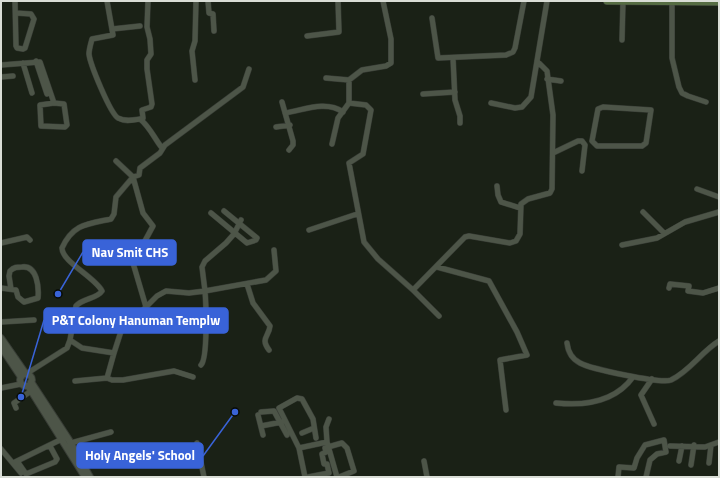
<svg xmlns="http://www.w3.org/2000/svg" width="720" height="478" font-family="'Titillium Web',sans-serif">
<rect width="100%" height="100%" fill="#1a2116"/>
<g fill="none" stroke-linecap="round" stroke-linejoin="round">
<defs>
<path id="minor" d="M 15,1 L 16,46 L 17,48 L 23,49 L 25,48 L 34,19 L 31,14 L 16,13
M 107,1 L 113,35 L 92,39 C 91,43 89,49 89,54 C 90,64 110,113 118,118 C 125,122 133,120 140,119 C 150,127 154,138 162,148
M 208,1 L 209,13 L 213,14 L 214,31
M 672,1 L 672,58 L 679,87 L 682,93 L 688,96 L 706,102
M 432,18 L 438,58 L 506,55 L 513,52 L 515,48 L 524,1
M 112,29 L 140,26
M 307,36 L 339,32 L 338,1
M 622,40 L 623,1
M 453,58 L 455,100 L 460,116 L 460,123
M 36,61 L 47,94
M 23,63 L 32,93
M 1,65 L 40,62 L 54,103
M 1,77 L 13,76
M 326,78 L 349,80
M 547,79 L 561,81
M 195,80 L 192,51 L 195,41 L 196,1
M 423,94 L 455,92
M 282,102 L 293,141 L 293,145 L 289,150
M 54,103 L 64,104 L 67,125 L 65,127 L 41,126 L 40,105 Z
M 349,103 L 366,105 L 371,110 L 363,154 L 349,163 L 364,242 L 378,259 L 413,290 L 465,237 L 469,236 L 510,243 L 516,241 L 520,234 L 521,204 L 528,199 L 550,193 L 552,189 L 553,115 L 547,71 L 537,61
M 491,103 L 515,108 L 522,107 L 531,97 L 547,1
M 603,107 L 651,110 L 646,143 L 642,146 L 597,146 L 592,141 L 598,109 Z
M 285,113 C 304,110 326,100 343,112
M 140,119 L 143,118 L 142,110 L 151,107 L 152,104 L 147,69 L 147,60 L 151,54 L 150,39 L 147,27 L 148,1
M 276,127 L 290,125
M 332,144 L 338,118 L 349,103 L 349,80 L 362,70 L 386,66 L 391,63 L 391,39 L 383,1
M 553,153 L 578,141 L 582,141 L 585,145 L 582,171
M 116,161 L 133,177 L 139,175 L 140,168 L 160,153 L 165,145 L 243,87 L 249,69
M 133,177 L 143,213 L 153,226 L 133,263 L 146,307
M 497,186 L 498,195 L 501,202 L 520,208
M 697,189 L 719,197
M 643,212 L 664,233
M 211,213 L 247,243 L 256,240 L 257,238 L 224,211
M 241,220 L 234,234 L 226,243 L 205,261 L 202,267 L 205,291 L 266,280 L 276,271 L 274,250
M 309,230 L 357,214
M 1,243 L 27,237 L 30,240
M 622,245 L 657,238 L 685,222 L 719,212
M 437,267 L 489,281 L 517,332 L 527,355 L 500,360 L 506,410
M 247,284 L 253,303 L 270,326 C 269,337 260,338 269,350
M 1,288 L 16,290 L 18,297 L 24,302 L 38,298 C 39,287 37,265 22,267 C 17,267 14,267 10,271 L 9,276 L 11,289
M 669,288 L 670,284 L 689,286 L 688,291 L 703,293 L 719,288
M 413,290 L 439,316
M 137,316 L 146,321 L 151,328 L 182,328 L 184,326 L 183,313 L 179,313
M 1,322 L 34,320
M 70,340 L 76,306 C 83,298 97,299 102,291 C 95,277 62,262 62,248 C 73,224 87,224 111,219 L 114,214 L 116,197 L 133,177
M 567,343 C 568,352 572,359 580,363 C 591,369 661,384 671,380 C 690,371 701,352 719,341
M 114,353 L 124,322 L 137,316 L 157,296 L 166,291 L 189,293 L 205,291 C 206,303 208,358 201,365
M 26,374 L 67,348 L 70,340 L 82,348 L 114,353 L 107,378 L 112,380 L 123,380 L 174,371 L 193,377
M 652,379 L 641,395 L 654,424
M 75,381 L 107,378
M 1,388 L 21,384
M 556,403 C 585,406 615,402 633,377
M 16,408 L 14,403 L 31,391
M 261,412 L 274,411 L 287,435
M 258,415 L 263,435
M 261,426 L 282,422
M 302,433 L 314,428
M 327,442 L 326,427 L 329,419
M 71,443 L 111,432
M 197,443 L 204,477
M 670,446 L 705,447 L 719,442
M 328,447 L 342,443 L 347,448 L 354,471 L 339,477
M 299,448 L 279,408 L 297,398 L 302,399 L 313,419 L 316,438
M 1,449 L 21,473
M 17,461 L 26,474 L 55,462 L 57,459 L 50,446
M 424,461 L 427,477
M 679,461 L 682,446
M 13,463 L 62,439
M 709,463 L 711,445
M 691,465 L 694,445
M 305,477 L 299,448 L 327,442 L 337,477
M 308,477 L 329,473 L 327,464 L 324,464 L 322,454 L 326,452 L 325,448
M 618,477 L 619,467 L 634,468 L 637,458 L 645,445 L 664,440 L 666,452 L 657,454 L 650,460 L 646,477"/>
<path id="tertiary" d="M 1,338 L 26,374
M 1,347 L 21,377
M20 380a6 6 0 1 1 12 0a6 6 0 1 1-12 0Z
M 31,382 L 69,440 L 90,477
M 28,386 L 85,477"/>
<path id="secondary" d="M 607,1 L 719,2"/>
</defs>
<use href="#minor" stroke="#383d36" stroke-width="6"/>
<use href="#tertiary" stroke="#383d36" stroke-width="8"/>
<use href="#secondary" stroke="#383d36" stroke-width="8"/>
<use href="#minor" stroke="#4d5548" stroke-width="5"/>
<use href="#tertiary" stroke="#4d5548" stroke-width="6"/>
<use href="#secondary" stroke="#566d43" stroke-width="7"/>
</g>
<path fill="none" stroke="#3963d8" stroke-width="1.5" d="M58 294L83 252M21 397L44 320M235 412L203 456"/>
<g fill="#3963d8" stroke="#070a05" stroke-width="1.5">
<circle cx="58" cy="294" r="4"/>
<circle cx="21" cy="397" r="4"/>
<circle cx="235" cy="412" r="4"/>
</g>
<g fill="#3963d8" stroke="#3963d8" stroke-width="1.5">
<rect x="83" y="240" width="93" height="25" rx="4"/>
<rect x="44" y="308" width="184" height="25" rx="4"/>
<rect x="77" y="443" width="126" height="25" rx="4"/>
</g>
<g font-size="13" text-anchor="middle" font-weight="bold" fill="#fff">
<text x="130" y="257">Nav Smit CHS</text>
<text x="136" y="325">P&amp;T Colony Hanuman Templw</text>
<text x="140" y="460">Holy Angels' School</text>
</g>
<rect width="720" height="478" fill="none" stroke="#d9ddd6" stroke-width="4"/>
</svg>
